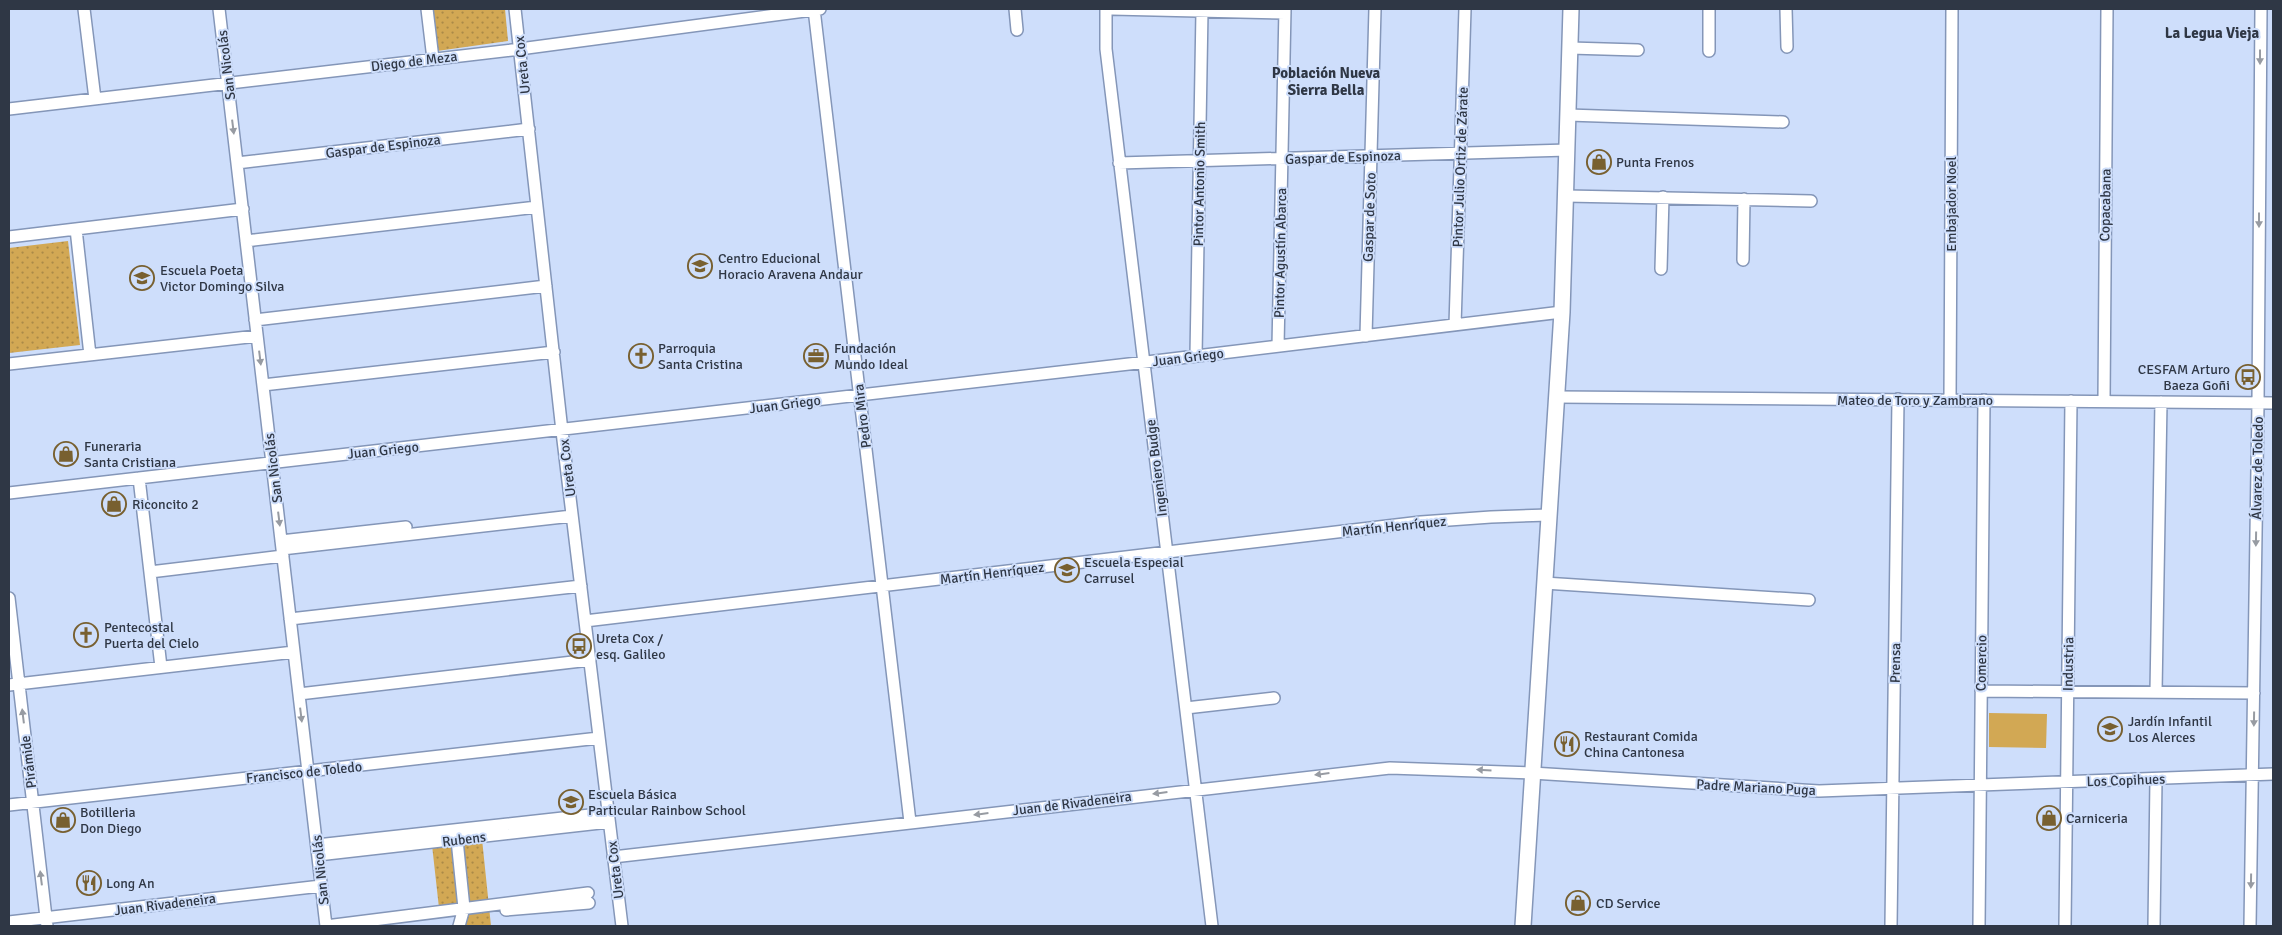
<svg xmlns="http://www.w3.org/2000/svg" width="2282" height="935" font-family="Signika,sans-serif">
<defs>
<pattern id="green-dots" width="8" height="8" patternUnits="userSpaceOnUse" patternTransform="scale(1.25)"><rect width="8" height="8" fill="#d2a854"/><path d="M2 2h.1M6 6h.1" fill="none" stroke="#ab8a47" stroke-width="1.8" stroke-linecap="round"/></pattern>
</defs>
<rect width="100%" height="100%" fill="#cedefb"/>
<path fill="url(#green-dots)" d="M 432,9 L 505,9 L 508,41 L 437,51 Z
M 68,241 L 80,345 L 9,353 L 9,248 Z
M 482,839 L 491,926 L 463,926 L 459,843 Z
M 452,843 L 459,906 L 439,908 L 432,845 Z"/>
<path fill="#d2a854" d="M 1989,713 L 2047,714 L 2046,748 L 1989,747 Z"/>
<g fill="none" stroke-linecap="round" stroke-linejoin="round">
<defs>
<path id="minor" d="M 84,9 L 95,99
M 219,9 L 326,926
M 427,9 L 433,59
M 515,9 L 563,440 L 622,926
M 814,9 L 910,822
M 1015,9 L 1017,30
M 1106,9 L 1106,49 L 1212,926
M 1112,9 L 1285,13
M 1709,9 L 1709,51
M 1786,9 L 1787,47
M 1570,48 L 1638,50
M 9,109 L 512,50 L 820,9
M 1568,115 L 1783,122
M 237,163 L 529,129
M 1119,163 L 1568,150
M 1566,196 L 1811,201
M 76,229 L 90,355
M 9,237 L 243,209
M 246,241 L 537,207
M 1743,260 L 1744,199
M 1661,269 L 1663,197
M 255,320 L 546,286
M 1455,325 L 1465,9
M 1366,336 L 1375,9
M 1278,346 L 1285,9
M 1196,356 L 1202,11
M 9,364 L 257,336
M 263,385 L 554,352
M 1557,397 L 2273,403
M 1950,400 L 1952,9
M 2104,401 L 2107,9
M 139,478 L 161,667
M 9,493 L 1155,361 L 1562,312
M 281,541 L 406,527
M 282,549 L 572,516
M 150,572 L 283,556
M 1544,583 L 1809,600
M 9,598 L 47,926
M 290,619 L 581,586
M 585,621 L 1421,522 L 1491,517 L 1549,515
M 9,685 L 294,652
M 1981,691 L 2254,693
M 2156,692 L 2161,402
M 299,694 L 590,660
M 1186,708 L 1274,698
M 9,805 L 599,738
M 457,840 L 464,908 L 459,926
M 317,845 L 608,813
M 318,855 L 609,822
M 613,857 L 1390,768 L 1532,773 L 1819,791 L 2273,774
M 506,910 L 589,903
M 9,922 L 321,886
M 326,926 L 588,893
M 1891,926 L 1898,399
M 1979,926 L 1984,400
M 2065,926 L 2071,401
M 2154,926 L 2156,779
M 2250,926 L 2258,403 L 2261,9"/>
<path id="major" d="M 1523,926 L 1562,312 L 1571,9"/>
</defs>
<use href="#minor" stroke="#8496b8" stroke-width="14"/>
<use href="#major" stroke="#8496b8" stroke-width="18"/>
<use href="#minor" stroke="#fff" stroke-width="11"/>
<use href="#major" stroke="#fff" stroke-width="15"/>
</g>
<defs><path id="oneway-solid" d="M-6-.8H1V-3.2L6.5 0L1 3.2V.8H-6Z" transform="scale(1.25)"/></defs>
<g fill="#979ba2">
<use href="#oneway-solid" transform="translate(2260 57) rotate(90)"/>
<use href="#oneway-solid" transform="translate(233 127) rotate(83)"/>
<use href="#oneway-solid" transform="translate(2259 220) rotate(90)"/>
<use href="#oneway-solid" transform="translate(260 358) rotate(83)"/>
<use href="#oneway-solid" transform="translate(279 519) rotate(83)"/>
<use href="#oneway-solid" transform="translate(2256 539) rotate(91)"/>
<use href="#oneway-solid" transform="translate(301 715) rotate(83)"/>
<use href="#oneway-solid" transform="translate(23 716) rotate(-97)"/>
<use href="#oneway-solid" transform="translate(2254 719) rotate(91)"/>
<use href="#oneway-solid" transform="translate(1484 770) rotate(-177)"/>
<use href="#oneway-solid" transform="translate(1322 774) rotate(173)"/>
<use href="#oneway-solid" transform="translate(1160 793) rotate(173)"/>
<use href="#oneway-solid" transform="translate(981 814) rotate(173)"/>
<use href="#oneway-solid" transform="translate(41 878) rotate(-97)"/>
<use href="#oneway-solid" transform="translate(2251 881) rotate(91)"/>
</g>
<defs>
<symbol id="shop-ring" viewBox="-11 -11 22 22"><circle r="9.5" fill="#cedefb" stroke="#786030" stroke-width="1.5"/><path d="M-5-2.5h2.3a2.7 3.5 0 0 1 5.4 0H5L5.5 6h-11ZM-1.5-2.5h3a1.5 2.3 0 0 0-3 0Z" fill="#786030"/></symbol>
<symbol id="school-ring" viewBox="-11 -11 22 22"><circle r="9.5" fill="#cedefb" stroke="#786030" stroke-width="1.5"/><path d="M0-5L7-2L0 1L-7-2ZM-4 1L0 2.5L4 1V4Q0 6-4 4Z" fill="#786030"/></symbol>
<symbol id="church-ring" viewBox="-11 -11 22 22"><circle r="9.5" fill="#cedefb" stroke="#786030" stroke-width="1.5"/><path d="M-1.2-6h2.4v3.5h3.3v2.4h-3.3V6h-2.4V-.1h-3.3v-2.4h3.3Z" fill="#786030"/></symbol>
<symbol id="office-ring" viewBox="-11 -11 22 22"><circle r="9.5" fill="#cedefb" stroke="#786030" stroke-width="1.5"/><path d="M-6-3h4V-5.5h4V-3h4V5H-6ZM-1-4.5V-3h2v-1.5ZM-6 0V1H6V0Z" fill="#786030"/></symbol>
<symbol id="bus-ring" viewBox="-11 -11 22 22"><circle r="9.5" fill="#cedefb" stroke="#786030" stroke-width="1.5"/><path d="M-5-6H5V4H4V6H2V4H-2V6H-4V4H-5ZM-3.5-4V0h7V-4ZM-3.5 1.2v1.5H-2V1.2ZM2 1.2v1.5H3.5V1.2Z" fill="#786030"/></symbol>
<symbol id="restaurant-ring" viewBox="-11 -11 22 22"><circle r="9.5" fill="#cedefb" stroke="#786030" stroke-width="1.5"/><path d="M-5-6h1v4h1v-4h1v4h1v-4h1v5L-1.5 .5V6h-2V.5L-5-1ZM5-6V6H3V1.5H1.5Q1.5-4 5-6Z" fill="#786030"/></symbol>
</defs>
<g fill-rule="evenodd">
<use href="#shop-ring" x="1585" y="148" width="28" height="28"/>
<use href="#school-ring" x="686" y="252" width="28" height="28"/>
<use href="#school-ring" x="128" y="264" width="28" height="28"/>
<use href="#church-ring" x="627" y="342" width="28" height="28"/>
<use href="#office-ring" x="802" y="342" width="28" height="28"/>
<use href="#bus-ring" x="2234" y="363" width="28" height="28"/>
<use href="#shop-ring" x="52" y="440" width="28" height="28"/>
<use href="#shop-ring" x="100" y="490" width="28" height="28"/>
<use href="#school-ring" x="1053" y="556" width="28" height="28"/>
<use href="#church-ring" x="72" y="621" width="28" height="28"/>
<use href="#bus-ring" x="565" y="632" width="28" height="28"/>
<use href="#school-ring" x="2096" y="715" width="28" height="28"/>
<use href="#restaurant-ring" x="1553" y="730" width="28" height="28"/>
<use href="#school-ring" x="557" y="788" width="28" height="28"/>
<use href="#shop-ring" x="2035" y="804" width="28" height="28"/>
<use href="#shop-ring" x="49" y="806" width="28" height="28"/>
<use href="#restaurant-ring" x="75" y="869" width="28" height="28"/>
<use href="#shop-ring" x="1564" y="889" width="28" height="28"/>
</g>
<g text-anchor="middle" stroke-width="4" stroke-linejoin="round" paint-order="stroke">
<g font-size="14" fill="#2f3745" stroke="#cedefb">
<text transform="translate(414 61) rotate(-7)" y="5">Diego de Meza</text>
<text transform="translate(226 65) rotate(-97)" y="5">San Nicolás</text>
<text transform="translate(522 65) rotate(-96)" y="5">Ureta Cox</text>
<text transform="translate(383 146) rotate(-7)" y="5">Gaspar de Espinoza</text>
<text transform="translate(1343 157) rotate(-2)" y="5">Gaspar de Espinoza</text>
<text transform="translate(1460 167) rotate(-88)" y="5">Pintor Julio Ortiz de Zárate</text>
<text transform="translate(1199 184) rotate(-89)" y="5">Pintor Antonio Smith</text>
<text transform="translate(1951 204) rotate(-90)" y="5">Embajador Noel</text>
<text transform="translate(2105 205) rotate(-89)" y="5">Copacabana</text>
<text transform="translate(1369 217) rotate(-88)" y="5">Gaspar de Soto</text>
<text transform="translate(1280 253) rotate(-89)" y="5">Pintor Agustín Abarca</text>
<text transform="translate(1188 357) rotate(-7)" y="5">Juan Griego</text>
<text x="1915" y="405">Mateo de Toro y Zambrano</text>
<text transform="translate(785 404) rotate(-7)" y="5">Juan Griego</text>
<text transform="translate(862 416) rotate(-97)" y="5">Pedro Mira</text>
<text transform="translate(383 450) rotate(-6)" y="5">Juan Griego</text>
<text transform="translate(273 468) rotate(-97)" y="5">San Nicolás</text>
<text transform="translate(567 468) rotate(-97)" y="5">Ureta Cox</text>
<text transform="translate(1156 468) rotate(-97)" y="5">Ingeniero Budge</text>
<text transform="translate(2257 468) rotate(-89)" y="5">Álvarez de Toledo</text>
<text transform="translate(1394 526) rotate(-6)" y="5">Martín Henríquez</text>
<text transform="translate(992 573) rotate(-7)" y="5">Martín Henríquez</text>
<text transform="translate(1895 663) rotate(-89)" y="5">Prensa</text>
<text transform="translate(1981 663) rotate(-89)" y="5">Comercio</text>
<text transform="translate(2068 664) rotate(-89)" y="5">Industria</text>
<text transform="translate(28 762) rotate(-97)" y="5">Pirámide</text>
<text transform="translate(304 772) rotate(-6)" y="5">Francisco de Toledo</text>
<text transform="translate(2126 780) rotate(-2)" y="5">Los Copihues</text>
<text transform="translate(1756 787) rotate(3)" y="5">Padre Mariano Puga</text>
<text transform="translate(1072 803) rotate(-7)" y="5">Juan de Rivadeneira</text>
<text transform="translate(464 839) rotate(-7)" y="5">Rubens</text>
<text transform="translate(320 870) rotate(-96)" y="5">San Nicolás</text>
<text transform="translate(615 870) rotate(-97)" y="5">Ureta Cox</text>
<text transform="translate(165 904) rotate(-7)" y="5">Juan Rivadeneira</text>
</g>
<g font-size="14" fill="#2f3745" stroke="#cedefb" text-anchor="start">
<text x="1616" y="167">Punta Frenos</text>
<text x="718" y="263">Centro Educional<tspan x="718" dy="16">Horacio Aravena Andaur</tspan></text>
<text x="160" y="275">Escuela Poeta<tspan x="160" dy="16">Victor Domingo Silva</tspan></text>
<text x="658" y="353">Parroquia<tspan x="658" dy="16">Santa Cristina</tspan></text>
<text x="834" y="353">Fundación<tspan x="834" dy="16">Mundo Ideal</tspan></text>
<text x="2230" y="374" text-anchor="end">CESFAM Arturo<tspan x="2230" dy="16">Baeza Goñi</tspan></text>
<text x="84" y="451">Funeraria<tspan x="84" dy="16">Santa Cristiana</tspan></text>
<text x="132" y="509">Riconcito 2</text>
<text x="1084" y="567">Escuela Especial<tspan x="1084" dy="16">Carrusel</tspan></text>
<text x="104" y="632">Pentecostal<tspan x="104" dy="16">Puerta del Cielo</tspan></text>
<text x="596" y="643">Ureta Cox /<tspan x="596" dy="16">esq. Galileo</tspan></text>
<text x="2128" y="726">Jardín Infantil<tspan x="2128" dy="16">Los Alerces</tspan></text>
<text x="1584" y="741">Restaurant Comida<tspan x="1584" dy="16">China Cantonesa</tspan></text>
<text x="588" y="799">Escuela Básica<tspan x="588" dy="16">Particular Rainbow School</tspan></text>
<text x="80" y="817">Botilleria<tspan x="80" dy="16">Don Diego</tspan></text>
<text x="2066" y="823">Carniceria</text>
<text x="106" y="888">Long An</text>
<text x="1596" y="908">CD Service</text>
</g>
<g font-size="15" font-weight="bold" fill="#2f3745" stroke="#cedefb">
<text x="2212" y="38">La Legua Vieja</text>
<text x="1326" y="78">Población Nueva<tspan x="1326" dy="17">Sierra Bella</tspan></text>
</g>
</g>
<rect width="2282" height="935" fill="none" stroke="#2f3745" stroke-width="20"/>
</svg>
